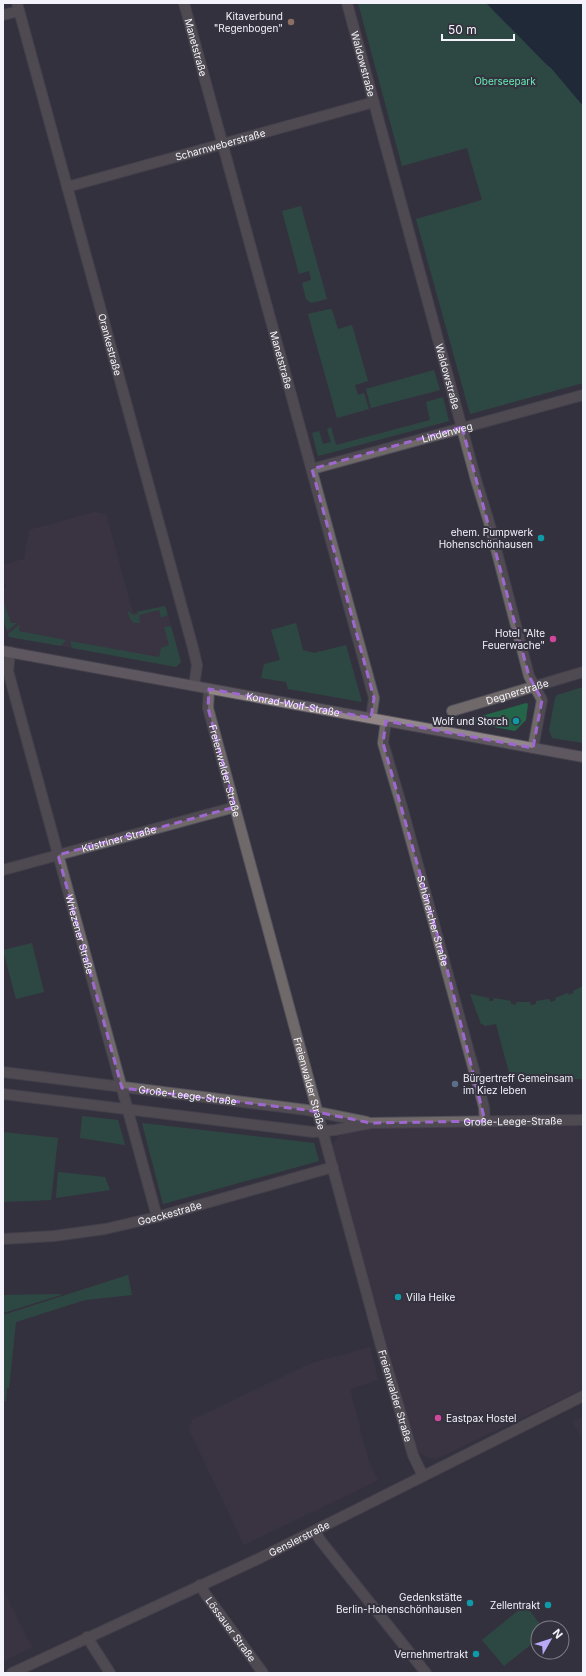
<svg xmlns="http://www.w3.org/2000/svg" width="586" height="1676" font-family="Inter,sans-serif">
<rect width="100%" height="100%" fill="#34323e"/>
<path fill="#413746" d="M 94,512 L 106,514 L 133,613 L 137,612 L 138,614 L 133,615 L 128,610 L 130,619 L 140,623 L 138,615 L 159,610 L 161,618 L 168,615 L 171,626 L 164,627 L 170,645 L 163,647 L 159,657 L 70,641 L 72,648 L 61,646 L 65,640 L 19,631 L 20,624 L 8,634 L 7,631 L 17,623 L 11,623 L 3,600 L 3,589 L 7,587 L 3,581 L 3,565 L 24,559 L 29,530 Z
M 583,1124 L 583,1389 L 436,1459 L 426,1457 L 418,1451 L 415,1445 L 333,1147 L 334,1143 L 338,1137 L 344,1134 L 376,1127 Z
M 370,1347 L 378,1380 L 350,1389 L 368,1459 L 378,1480 L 244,1545 L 189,1430 L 192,1420 L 309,1364 Z
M 583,1417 L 583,1439 L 572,1422 Z
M 3,1590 L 32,1648 L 3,1661 Z"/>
<path fill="#24654a" d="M 358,3 L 583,3 L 583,383 L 470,414 L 416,219 L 482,200 L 467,148 L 402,166 Z
M 301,206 L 327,299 L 311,303 L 306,299 L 302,283 L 311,280 L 309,271 L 299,274 L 282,211 Z
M 330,309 L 332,310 L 338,329 L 352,325 L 368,381 L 355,385 L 358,395 L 364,393 L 369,409 L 337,418 L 308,314 Z
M 434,370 L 440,390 L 371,408 L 366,389 Z
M 443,397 L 449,421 L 318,456 L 312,433 L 319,431 L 323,444 L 331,442 L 327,429 L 331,427 L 336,445 L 430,420 L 426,402 Z
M 3,600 L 11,623 L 17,623 L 7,631 L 3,618 Z
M 165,606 L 168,615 L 161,618 L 159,610 L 139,615 L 140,623 L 134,623 L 130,619 L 127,610 L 133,615 L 138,614 L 137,612 Z
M 296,623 L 303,650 L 314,653 L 346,645 L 362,702 L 288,689 L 286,682 L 261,678 L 264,664 L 280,660 L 271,630 Z
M 20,624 L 19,631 L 66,640 L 61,646 L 9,637 L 8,634 Z
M 171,626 L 181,662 L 176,667 L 72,648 L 70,641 L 159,657 L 161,648 L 169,645 L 164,627 Z
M 583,687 L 583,743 L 552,738 L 549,730 L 555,698 L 557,695 Z
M 526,703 L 528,704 L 526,720 L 515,731 L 471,723 L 469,721 L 471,719 Z
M 32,943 L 44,992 L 16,999 L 3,950 Z
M 583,986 L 583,1079 L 511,1080 L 496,1024 L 484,1026 L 483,1024 L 481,1024 L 470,994 L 489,998 L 489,1001 L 493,1001 L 494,998 L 511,1001 L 511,1004 L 516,1005 L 516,1002 L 530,1002 L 531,1005 L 536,1004 L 536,1001 L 549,999 L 551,1002 L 556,1000 L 555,998 L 568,993 L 569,995 L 574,993 L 573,991 Z
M 82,1116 L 118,1120 L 125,1145 L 80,1138 Z
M 142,1123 L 314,1143 L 319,1161 L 163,1204 Z
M 3,1132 L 58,1138 L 51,1200 L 3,1202 Z
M 58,1172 L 105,1177 L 110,1190 L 56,1198 Z
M 128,1275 L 132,1295 L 85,1300 L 16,1322 L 9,1388 L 7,1388 L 6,1401 L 3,1401 L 3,1315 Z
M 61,1294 L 61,1295 L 3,1313 L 3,1295 Z
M 525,1605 L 543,1628 L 538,1628 L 538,1639 L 504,1666 L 482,1640 Z"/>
<path fill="#052031" d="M 486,3 L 583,3 L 583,106 L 551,68 L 547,65 Z"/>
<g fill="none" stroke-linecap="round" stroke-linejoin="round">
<defs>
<g id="minor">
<path id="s1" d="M 17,3 L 193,648 L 197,665 L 194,686"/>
<path id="s2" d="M 184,3 L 374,698 L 371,718"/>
<path id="s3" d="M 347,3 L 476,480 L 489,522 L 529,676 L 542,700 L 533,748"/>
<path d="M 3,15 L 19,11"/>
<path id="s4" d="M 67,187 L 374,102"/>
<path id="s5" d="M 312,469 L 583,395"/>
<path id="s6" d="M 10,652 L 8,671 L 157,1217"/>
<path id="s7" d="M 209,689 L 208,708 L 382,1350 L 413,1455 L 423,1476"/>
<path id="s8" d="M 452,711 L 583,672"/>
<path id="s9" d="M 386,721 L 383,743 L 402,807 L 484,1107 L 485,1121"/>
<path id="s10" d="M 3,870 L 235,807"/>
<path id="s11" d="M 3,1072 L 307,1110 L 367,1122"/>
<path id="s12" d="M 3,1094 L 313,1132 L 335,1130 L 371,1123 L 583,1120"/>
<path id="s13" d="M 3,1239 L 54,1236 L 105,1229 L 157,1217 L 333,1167"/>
<path d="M 315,1531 L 320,1540 L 426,1673"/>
<path id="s14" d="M 200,1585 L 206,1595 L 263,1673"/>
<path d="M 87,1637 L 110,1673"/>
<path id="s15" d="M 12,1673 L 258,1559 L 583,1396"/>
</g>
<g id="secondary">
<path id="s16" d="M 3,651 L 583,757"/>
</g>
</defs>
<use href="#minor" stroke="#53515c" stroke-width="12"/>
<use href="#secondary" stroke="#53515c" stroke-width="12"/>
<use href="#minor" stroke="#706969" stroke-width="10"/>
<use href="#secondary" stroke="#928687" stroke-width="10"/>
<path stroke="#8c8a94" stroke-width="1" d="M 3,648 L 583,755"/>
</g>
<path d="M0 0H586V1676H0ZM 462,427 L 529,676 L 542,700 L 533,748 L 386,721 L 383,743 L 447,969 L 485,1121 L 371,1123 L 307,1110 L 122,1088 L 58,855 L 235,807 L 208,708 L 209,689 L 371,718 L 374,698 L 312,469 Z" fill="#34323e" fill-opacity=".55" fill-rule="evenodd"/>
<path fill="none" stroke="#9f68d1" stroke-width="3" stroke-dasharray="8 5" stroke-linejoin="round" d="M 462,427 L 529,676 L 542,700 L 533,748 L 386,721 L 383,743 L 447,969 L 485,1121 L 371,1123 L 307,1110 L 122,1088 L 58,855 L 235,807 L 208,708 L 209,689 L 371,718 L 374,698 L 312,469 Z"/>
<circle fill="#8d6e63" stroke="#34323e" stroke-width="1.5" cx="291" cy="22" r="4"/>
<g fill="#0f9aa8" stroke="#34323e" stroke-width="1.5">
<circle cx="541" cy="538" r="4"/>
<circle cx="516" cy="721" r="4"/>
<circle cx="398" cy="1297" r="4"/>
<circle cx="470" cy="1603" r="4"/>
<circle cx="548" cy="1605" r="4"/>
<circle cx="476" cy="1654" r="4"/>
</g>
<g fill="#d1479c" stroke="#34323e" stroke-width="1.5">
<circle cx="553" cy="639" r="4"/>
<circle cx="438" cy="1418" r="4"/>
</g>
<circle fill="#5c6f8a" stroke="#34323e" stroke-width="1.5" cx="455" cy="1084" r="4"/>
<g text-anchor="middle" stroke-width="4" stroke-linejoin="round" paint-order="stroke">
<g font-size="10" fill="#f4f3fb" stroke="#34323e" text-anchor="end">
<text x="283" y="20">Kitaverbund<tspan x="283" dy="12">"Regenbogen"</tspan></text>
<text x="533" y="536">ehem. Pumpwerk<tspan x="533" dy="12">Hohenschönhausen</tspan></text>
<text x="545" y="637">Hotel "Alte<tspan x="545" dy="12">Feuerwache"</tspan></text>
<text x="508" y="725">Wolf und Storch</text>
<text x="463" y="1082" text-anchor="start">Bürgertreff Gemeinsam<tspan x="463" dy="12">im Kiez leben</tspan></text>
<text x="406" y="1301" text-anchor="start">Villa Heike</text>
<text x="446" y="1422" text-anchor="start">Eastpax Hostel</text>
<text x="462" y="1601">Gedenkstätte<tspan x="462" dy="12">Berlin-Hohenschönhausen</tspan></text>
<text x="540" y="1609">Zellentrakt</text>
<text x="468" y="1658">Vernehmertrakt</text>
</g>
<g font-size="10" fill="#f4f3fb" stroke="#34323e">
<text dy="4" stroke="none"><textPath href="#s2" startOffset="46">Manetstraße</textPath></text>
<text dy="4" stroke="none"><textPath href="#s3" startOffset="63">Waldowstraße</textPath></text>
<text dy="4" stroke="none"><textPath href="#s4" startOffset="159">Scharnweberstraße</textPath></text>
<text dy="4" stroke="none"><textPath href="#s1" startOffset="354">Orankestraße</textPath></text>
<text dy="4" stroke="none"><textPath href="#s2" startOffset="370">Manetstraße</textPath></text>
<text dy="4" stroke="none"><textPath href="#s3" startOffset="387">Waldowstraße</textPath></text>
<text dy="4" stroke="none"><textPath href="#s5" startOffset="140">Lindenweg</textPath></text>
<text dy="4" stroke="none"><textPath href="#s8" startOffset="68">Degnerstraße</textPath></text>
<text dy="4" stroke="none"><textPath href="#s16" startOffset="295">Konrad-Wolf-Straße</textPath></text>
<text dy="4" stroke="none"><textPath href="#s7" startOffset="84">Freienwalder Straße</textPath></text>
<text dy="4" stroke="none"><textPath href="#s10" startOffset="120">Küstriner Straße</textPath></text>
<text dy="4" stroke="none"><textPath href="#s9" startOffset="207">Schöneicher Straße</textPath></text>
<text dy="4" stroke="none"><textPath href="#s6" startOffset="292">Wriezener Straße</textPath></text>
<text dy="4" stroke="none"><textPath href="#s7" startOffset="408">Freienwalder Straße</textPath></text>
<text dy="4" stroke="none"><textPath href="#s11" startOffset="186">Große-Leege-Straße</textPath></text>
<text dy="4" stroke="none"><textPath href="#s12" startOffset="513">Große-Leege-Straße</textPath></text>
<text dy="4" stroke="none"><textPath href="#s13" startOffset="169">Goeckestraße</textPath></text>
<text dy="4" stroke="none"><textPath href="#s7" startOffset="732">Freienwalder Straße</textPath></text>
<text dy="4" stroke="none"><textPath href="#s15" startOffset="317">Genslerstraße</textPath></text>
<text dy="4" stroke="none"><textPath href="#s14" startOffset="54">Lössauer Straße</textPath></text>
</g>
<g font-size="10" fill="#65edb4" stroke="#34323e">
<text x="505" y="85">Oberseepark</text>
</g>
</g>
<rect width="586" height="1676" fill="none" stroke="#f4f3fb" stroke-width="8"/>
<g transform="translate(550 1640) rotate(51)"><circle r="19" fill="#34323e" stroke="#817f8a"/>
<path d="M0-3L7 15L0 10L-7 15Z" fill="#b9aaf7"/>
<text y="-6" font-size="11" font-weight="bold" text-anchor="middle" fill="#f4f3fb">N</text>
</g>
<path d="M442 34v6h72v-6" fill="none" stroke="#f4f3fb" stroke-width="2"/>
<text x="448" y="34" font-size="12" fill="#f4f3fb" stroke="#34323e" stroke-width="3" paint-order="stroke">50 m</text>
</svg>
